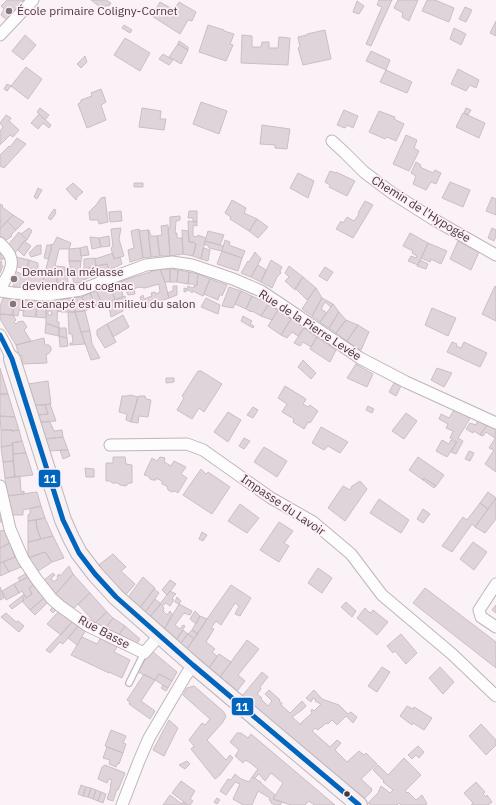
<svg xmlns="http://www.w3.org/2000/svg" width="496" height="805" font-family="'IBM Plex Sans',sans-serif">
<rect width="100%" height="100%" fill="#faf2f6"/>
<path fill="#ded4d9" stroke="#cabfc4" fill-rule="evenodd" d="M 7,0 L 28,0 L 8,21 L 1,15 L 4,9 L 1,6 Z
M 91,0 L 106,0 L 111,3 L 109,6 L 107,5 L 105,7 L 102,5 L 100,7 Z
M 379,0 L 392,0 L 371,46 L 366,44 L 382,7 L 377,5 Z
M 398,0 L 418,0 L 409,21 L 402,17 L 403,13 L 394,8 Z
M 427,0 L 435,0 L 454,8 L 449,22 L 422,11 Z
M 357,1 L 364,6 L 359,14 L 353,12 Z
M 160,2 L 174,10 L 179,2 L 196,12 L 192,21 L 188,20 L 180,34 L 152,16 Z
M 465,7 L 472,10 L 466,22 L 459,19 Z
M 496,21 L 496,36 L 490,33 Z
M 124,25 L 132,30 L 130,33 L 122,28 Z
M 208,25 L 224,30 L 224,31 L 234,34 L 230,44 L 233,45 L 226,61 L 199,52 Z
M 454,28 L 466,34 L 461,45 L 450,39 Z
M 325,30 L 331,59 L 303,65 L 298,48 L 300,47 L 298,37 L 307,35 L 307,34 Z
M 25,35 L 36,45 L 23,60 L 12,51 Z
M 242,35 L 252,36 L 252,47 L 261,47 L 262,42 L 269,42 L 269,48 L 278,48 L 279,37 L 290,38 L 288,65 L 241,63 Z
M 125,38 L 150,53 L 140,71 L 114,55 Z
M 179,41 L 188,47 L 188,50 L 178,44 Z
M 178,44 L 188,50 L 181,64 L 169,57 Z
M 371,51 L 390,60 L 386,70 L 366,61 Z
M 163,54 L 173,60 L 169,65 L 159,59 Z
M 85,56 L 87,62 L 81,68 L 77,64 Z
M 26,67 L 42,79 L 28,99 L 11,86 Z
M 458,69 L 479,80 L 476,88 L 470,85 L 466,91 L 451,84 Z
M 386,70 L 412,82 L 407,93 L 380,82 Z
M 7,84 L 11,86 L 7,91 L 4,89 Z
M 101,89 L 106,102 L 101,105 L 106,120 L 87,128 L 78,104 L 81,102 L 81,100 L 92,96 L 91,93 Z
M 201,102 L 227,111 L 219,134 L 193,124 Z
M 40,108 L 49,115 L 45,120 L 37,112 Z
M 142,108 L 161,111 L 160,119 L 166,119 L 164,130 L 139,127 Z
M 466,108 L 471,110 L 468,115 L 464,113 Z
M 344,110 L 358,116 L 353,128 L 347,125 L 345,128 L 337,125 Z
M 379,111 L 395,117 L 394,119 L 404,124 L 396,141 L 387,137 L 385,139 L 369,132 Z
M 463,113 L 485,123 L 479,138 L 456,127 Z
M 39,114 L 51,125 L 49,128 L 43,123 L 38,129 L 31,123 Z
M 6,115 L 11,118 L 9,121 L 19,130 L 13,137 L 10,135 L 0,145 L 0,131 L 3,127 L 0,123 Z
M 262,125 L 290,129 L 287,149 L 275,148 L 275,145 L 260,144 Z
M 406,135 L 417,140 L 414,148 L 419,151 L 409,171 L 393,164 Z
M 17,138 L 26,144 L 4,168 L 0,166 L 0,155 L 9,146 L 10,147 Z
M 416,162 L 421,165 L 420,167 L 433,173 L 435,170 L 441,173 L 436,184 L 431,182 L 426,190 L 413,184 L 416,176 L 411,173 Z
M 330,171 L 336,173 L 336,172 L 355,181 L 347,196 L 329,187 L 330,185 L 325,182 Z
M 298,173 L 314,181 L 308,198 L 290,188 Z
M 450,182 L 470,190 L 463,207 L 442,198 Z
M 73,183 L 83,192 L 77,197 L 76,200 L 66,189 Z
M 134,183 L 143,183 L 143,187 L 134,187 Z
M 38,188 L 42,190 L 37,199 L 34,197 Z
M 105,197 L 108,222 L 99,224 L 98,220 L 90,220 L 89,212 L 96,205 L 101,198 Z
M 492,197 L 496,199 L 496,215 L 486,211 Z
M 232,200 L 246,208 L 244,213 L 257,219 L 249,231 L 230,219 L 231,217 L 225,213 Z
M 365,201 L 373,205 L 353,238 L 336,229 L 341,221 L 343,223 L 347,217 L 354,221 L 359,214 L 358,213 Z
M 0,204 L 3,206 L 2,207 L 13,215 L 0,229 L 0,222 L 1,221 L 0,220 Z
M 54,209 L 56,210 L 55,212 L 56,213 L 51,220 L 48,218 Z
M 121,211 L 122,221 L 110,222 L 109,212 Z
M 189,211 L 197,211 L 197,222 L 193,222 L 193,218 L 188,218 Z
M 13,215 L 24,222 L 16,230 L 7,221 Z
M 180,216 L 180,220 L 176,221 L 175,233 L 177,233 L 177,238 L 182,238 L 183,254 L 170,256 L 168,229 L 170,228 L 170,217 Z
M 257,219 L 268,227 L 258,238 L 249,231 Z
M 7,221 L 16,230 L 11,235 L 12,236 L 5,241 L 0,236 L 0,229 Z
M 188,221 L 197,222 L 197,226 L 193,225 L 193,236 L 197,237 L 198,235 L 206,238 L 201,259 L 193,256 L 196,244 L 193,242 L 189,242 Z
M 168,225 L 170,256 L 160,256 L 157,236 L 162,235 L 161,226 Z
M 29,228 L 32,231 L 27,240 L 21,234 Z
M 121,228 L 119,239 L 124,256 L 114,259 L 111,248 L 113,247 L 111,229 Z
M 492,228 L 496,230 L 496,236 L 494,241 L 488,238 Z
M 139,229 L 143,258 L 130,262 L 128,250 L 134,248 L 131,231 Z
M 148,230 L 149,230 L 151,236 L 157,236 L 160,256 L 151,257 Z
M 148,230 L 151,257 L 143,258 L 139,231 Z
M 182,230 L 188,231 L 189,242 L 193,242 L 196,244 L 193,256 L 183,254 Z
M 208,231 L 224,235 L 220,245 L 205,241 Z
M 19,232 L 27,240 L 24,241 L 15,253 L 8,245 Z
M 410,233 L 428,243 L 418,265 L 408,261 L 411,256 L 416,258 L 417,256 L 412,253 L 413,251 L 403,246 Z
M 109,236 L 110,246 L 101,247 L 99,238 Z
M 57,237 L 71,243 L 69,249 L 59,249 L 55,266 L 65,267 L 65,270 L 57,270 L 57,273 L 45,272 L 51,250 L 51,244 L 53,245 Z
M 90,237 L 99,238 L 101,247 L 92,249 Z
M 225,240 L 230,242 L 229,245 L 245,251 L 242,258 L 222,251 Z
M 24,241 L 31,246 L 24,256 L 18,250 Z
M 205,241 L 223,246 L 222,251 L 209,248 L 209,246 L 204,244 Z
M 458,241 L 479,252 L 471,270 L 450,259 Z
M 428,243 L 447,251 L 441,264 L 431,259 L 430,262 L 421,258 Z
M 41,245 L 41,254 L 31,257 L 29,253 L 36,246 Z
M 47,245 L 51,245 L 51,250 L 48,259 L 44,258 Z
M 0,246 L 7,261 L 3,258 L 2,260 L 0,259 Z
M 87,246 L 89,255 L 81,256 L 80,248 Z
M 80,248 L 81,256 L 82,255 L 81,261 L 69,261 L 69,249 Z
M 203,248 L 210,250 L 208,261 L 201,259 Z
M 222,251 L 242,258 L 238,271 L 217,264 Z
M 255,252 L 261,259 L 251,277 L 241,273 L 248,261 L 249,262 Z
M 113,253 L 114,259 L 120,257 L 122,264 L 109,270 L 107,264 L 96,266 L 95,259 Z
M 16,257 L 29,260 L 27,270 L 15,266 Z
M 95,258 L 96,266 L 84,269 L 84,259 Z
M 29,260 L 38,263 L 38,269 L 27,268 Z
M 271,260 L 282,267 L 280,271 L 281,273 L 277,277 L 272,288 L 261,282 Z
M 420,260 L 428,264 L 426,269 L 417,266 Z
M 0,261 L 2,262 L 1,265 L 3,266 L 0,273 Z
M 69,261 L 81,261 L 80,270 L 96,266 L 97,275 L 83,280 L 83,282 L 74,283 L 71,271 Z
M 107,264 L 109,270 L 97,275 L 96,266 Z
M 258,265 L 266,270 L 261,282 L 251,277 Z
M 289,266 L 303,277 L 295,290 L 285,281 L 289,277 L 285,273 Z
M 325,267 L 333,272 L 327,281 L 319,276 Z
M 27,268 L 46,270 L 41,289 L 13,287 L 15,271 L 26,276 Z
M 160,269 L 170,269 L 170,282 L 165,282 Z
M 160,269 L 165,282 L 169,298 L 144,308 L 140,297 L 143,295 L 144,299 L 152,296 L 151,293 L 155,292 L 156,294 L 160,292 L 159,284 L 145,288 L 138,287 L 134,289 L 135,294 L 128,295 L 122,281 L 137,276 Z
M 170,269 L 178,270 L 177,282 L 170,282 Z
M 57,270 L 67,270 L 68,285 L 57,287 Z
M 178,270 L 189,272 L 188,284 L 177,282 Z
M 45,272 L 57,273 L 57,287 L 48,289 L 41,289 Z
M 189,272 L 198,274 L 197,285 L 195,286 L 193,284 L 188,284 Z
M 198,274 L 210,279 L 203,296 L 193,291 L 192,293 L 189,290 L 184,292 L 184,288 L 187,289 L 188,286 L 192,288 L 197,285 Z
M 303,277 L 316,288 L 307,300 L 295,288 Z
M 210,279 L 227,285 L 222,296 L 220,294 L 218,300 L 204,294 Z
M 122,281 L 126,289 L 122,291 L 123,297 L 115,300 L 110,285 Z
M 110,285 L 115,300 L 102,304 L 96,290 Z
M 173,286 L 177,286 L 177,295 L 169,298 L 167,293 L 173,291 Z
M 495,286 L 496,287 L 496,321 L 482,314 Z
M 229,287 L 241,291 L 233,308 L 222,306 Z
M 316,288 L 322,298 L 312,316 L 302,309 Z
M 96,290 L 102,304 L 96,306 L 90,293 Z
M 241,291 L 252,296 L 246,309 L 235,304 Z
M 90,293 L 96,306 L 87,310 L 82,297 Z
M 125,296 L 126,301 L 121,303 L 123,311 L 111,317 L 108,302 Z
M 252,296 L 269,304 L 261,316 L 252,311 L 251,312 L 246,309 Z
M 82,297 L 87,310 L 75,312 L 73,298 Z
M 3,298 L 13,299 L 13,315 L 0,314 L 0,306 Z
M 73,298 L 75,312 L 62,312 L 63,299 Z
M 206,298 L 220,305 L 218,314 L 201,307 Z
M 322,298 L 333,304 L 331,307 L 325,302 L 321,309 L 327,313 L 320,322 L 312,316 Z
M 13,299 L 24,299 L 24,311 L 19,310 L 18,316 L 13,315 Z
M 24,299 L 37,300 L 36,317 L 23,316 Z
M 58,299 L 57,322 L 59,322 L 59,328 L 46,323 L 46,301 ZM 48,311 L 51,311 L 52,315 L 48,315 Z
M 58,299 L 63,299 L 62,312 L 58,311 Z
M 37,300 L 46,301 L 46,318 L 36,317 Z
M 269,304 L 278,310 L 272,320 L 261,316 Z
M 333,304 L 339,312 L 329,328 L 320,322 Z
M 432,308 L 456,318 L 448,336 L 425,325 Z
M 278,310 L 291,319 L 281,335 L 268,326 Z
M 85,311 L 90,331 L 81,332 L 75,312 Z
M 68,312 L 75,312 L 85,344 L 70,345 L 70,343 L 73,343 L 72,334 L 69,334 Z
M 339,312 L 346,320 L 336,333 L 329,328 Z
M 0,314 L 13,315 L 16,320 L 14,322 L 16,324 L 18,322 L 23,321 L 27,327 L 24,330 L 31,341 L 16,345 L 0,319 Z
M 123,315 L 129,327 L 113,337 L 107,324 Z
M 243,316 L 252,321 L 250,324 L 254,326 L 253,328 L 241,321 Z
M 291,319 L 304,328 L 298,336 L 292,332 L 287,338 L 281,335 Z
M 346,320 L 358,325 L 347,341 L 336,333 Z
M 46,323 L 59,328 L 59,336 L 45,333 Z
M 107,324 L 116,342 L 105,348 L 97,335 L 97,330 Z
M 358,325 L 369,332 L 361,350 L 357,348 L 347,341 Z
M 59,328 L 66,328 L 67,338 L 59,336 Z
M 304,328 L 317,337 L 311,347 L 303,342 L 300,346 L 294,343 Z
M 90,331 L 92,344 L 100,358 L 91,360 L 81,332 Z
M 59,336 L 67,338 L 68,346 L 60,347 Z
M 317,337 L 336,350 L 330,362 L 310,349 Z
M 44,338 L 45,345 L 49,345 L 51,347 L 51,351 L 48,354 L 46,354 L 47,363 L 22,364 L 22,355 L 19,356 L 16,345 Z
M 452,342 L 457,344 L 456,346 L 461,348 L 464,342 L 487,353 L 480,367 L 447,352 Z
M 303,360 L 316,373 L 311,379 L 298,367 Z
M 356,364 L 373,374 L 367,387 L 347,378 Z
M 0,368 L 8,394 L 0,394 Z
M 437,368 L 452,373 L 444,387 L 431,380 Z
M 198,371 L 201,371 L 222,384 L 204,412 L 199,408 L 192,419 L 177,410 L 184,398 L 182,396 Z
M 166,378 L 174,378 L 174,382 L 166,383 Z
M 48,381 L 51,404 L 34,405 L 28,384 Z
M 394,383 L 401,386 L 396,396 L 389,392 Z
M 285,386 L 306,399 L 303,404 L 308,407 L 310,405 L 318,411 L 310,423 L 308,422 L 304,429 L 293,422 L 294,419 L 282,412 L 287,404 L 278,398 Z
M 0,394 L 8,394 L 15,417 L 0,416 Z
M 130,395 L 138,397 L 131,422 L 126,420 L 127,414 L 119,412 L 122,396 L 127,396 Z
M 139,396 L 145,396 L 146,399 L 151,400 L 148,417 L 139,416 L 138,423 L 131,422 L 138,397 Z
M 50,404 L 56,421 L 39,422 L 37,415 L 48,414 L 45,405 Z
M 34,405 L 45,405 L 48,414 L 37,415 Z
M 368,406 L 374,409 L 372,413 L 366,410 Z
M 253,407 L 258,410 L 253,418 L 247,415 Z
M 454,410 L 471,417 L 458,438 L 463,441 L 456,454 L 451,452 L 457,442 L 450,438 L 453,431 L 446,428 L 448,424 L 439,419 L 441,414 L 449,418 Z
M 228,412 L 241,420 L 228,442 L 214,432 Z
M 406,413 L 417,421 L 404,439 L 392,431 Z
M 0,416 L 15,417 L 19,430 L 12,431 L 12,430 L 1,430 Z
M 478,420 L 487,425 L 480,435 L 474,431 L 473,433 L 466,429 L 470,423 L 476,425 Z
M 39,422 L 50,422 L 54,431 L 62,430 L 63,437 L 45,439 Z
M 488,424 L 496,428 L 495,438 L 486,432 L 483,436 L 480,435 Z
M 321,427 L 348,442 L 340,453 L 328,446 L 324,450 L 312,443 Z
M 1,430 L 12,430 L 12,431 L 19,430 L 22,441 L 12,443 L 13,445 L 1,447 Z
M 63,437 L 68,450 L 48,451 L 45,439 Z
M 496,437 L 496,472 L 485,464 L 494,450 L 489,448 Z
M 244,438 L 250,441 L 244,449 L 239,446 Z
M 442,440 L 449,444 L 451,440 L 456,443 L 447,457 L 436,451 Z
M 22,441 L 26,453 L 13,454 L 12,443 Z
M 13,445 L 13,461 L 3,462 L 1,447 Z
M 264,447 L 287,461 L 277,477 L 254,462 Z
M 60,450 L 68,450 L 70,456 L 63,459 Z
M 469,451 L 474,453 L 470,461 L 465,459 Z
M 26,453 L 33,475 L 15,477 L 13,454 Z
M 113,457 L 125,457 L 126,464 L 132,465 L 132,483 L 129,483 L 126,486 L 120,485 L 118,483 L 112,483 L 110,481 L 106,481 L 106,463 L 113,463 Z
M 160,457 L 165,458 L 164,462 L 171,466 L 174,461 L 186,467 L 181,474 L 187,478 L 178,493 L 175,491 L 172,492 L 168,490 L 167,486 L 162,484 L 162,481 L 156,478 L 156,480 L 152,480 L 150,479 L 148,476 L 144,475 L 152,458 L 157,461 Z
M 418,457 L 444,475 L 436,486 L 424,478 L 423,480 L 409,470 Z
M 13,461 L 15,477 L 5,478 L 3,462 Z
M 85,468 L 94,469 L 94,477 L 86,477 Z
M 201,469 L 206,474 L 208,472 L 230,487 L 212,514 L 183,495 Z
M 20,476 L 21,492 L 24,491 L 24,494 L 7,496 L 5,478 Z
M 424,478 L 436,486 L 434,488 L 423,480 Z
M 360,481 L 367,489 L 345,521 L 328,508 L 343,486 L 350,490 L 352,486 Z
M 37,492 L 41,506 L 23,510 L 23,515 L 11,515 L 7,496 Z
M 488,492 L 496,498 L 488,509 L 480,503 Z
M 496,498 L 496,519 L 485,533 L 475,527 Z
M 379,499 L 409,520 L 401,533 L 370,513 Z
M 480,503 L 488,509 L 475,527 L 472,524 L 452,552 L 442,546 L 463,517 L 467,520 Z
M 240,504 L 259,518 L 247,533 L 228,521 Z
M 0,505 L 3,522 L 0,522 Z
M 41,506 L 45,518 L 28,521 L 28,515 L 30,514 L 30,509 Z
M 423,509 L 430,514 L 423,523 L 417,519 Z
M 45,518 L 53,536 L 41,539 L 37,529 L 36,520 Z
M 36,520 L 37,529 L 41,539 L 28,542 L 28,521 Z
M 279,522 L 293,531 L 284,543 L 289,546 L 279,562 L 260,550 Z
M 5,530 L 10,543 L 0,548 L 0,531 Z
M 202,532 L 207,535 L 203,541 L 199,539 Z
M 53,536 L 64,558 L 52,562 L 45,552 L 28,558 L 28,542 Z
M 473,542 L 487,552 L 474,570 L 460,559 Z
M 10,543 L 15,557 L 0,563 L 0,548 Z
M 45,552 L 52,562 L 38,571 L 28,558 Z
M 113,554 L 126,567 L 121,571 L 135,584 L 124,597 L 96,567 Z
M 15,557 L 21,567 L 9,572 L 3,562 Z
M 3,562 L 9,572 L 0,576 L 0,563 Z
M 69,566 L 73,574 L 55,595 L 44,580 L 53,573 L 55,575 L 51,578 L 54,582 L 58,578 L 57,576 L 59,574 L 60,576 Z
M 318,568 L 332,578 L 322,593 L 308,583 Z
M 25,574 L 28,577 L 20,581 L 18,578 Z
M 73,574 L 90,593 L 73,609 L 55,595 Z
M 28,577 L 33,585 L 29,588 L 32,594 L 26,598 L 22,591 L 19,593 L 14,584 Z
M 143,577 L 155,588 L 139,609 L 126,600 Z
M 170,580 L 176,584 L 167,595 L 162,590 Z
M 14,584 L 19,593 L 6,600 L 2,591 Z
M 33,585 L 44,598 L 30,610 L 22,601 L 24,600 L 22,596 L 24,594 L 26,598 L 32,594 L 29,588 Z
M 231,585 L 251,598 L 240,616 L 235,614 L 239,606 L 235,603 L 221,625 L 216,621 L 211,628 L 214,629 L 206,642 L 215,649 L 212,652 L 217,656 L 209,668 L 187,649 L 207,619 Z
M 0,587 L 4,598 L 0,600 Z
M 425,588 L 496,642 L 496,668 L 413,603 Z
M 154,589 L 159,593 L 144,614 L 139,609 Z
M 170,591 L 176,594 L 172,598 L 174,600 L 170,606 L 166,603 L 162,606 L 164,608 L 163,611 L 167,615 L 170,611 L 172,614 L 164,630 L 149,618 Z
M 90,593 L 107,612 L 95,623 L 78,604 Z
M 22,596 L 24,600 L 12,609 L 9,606 Z
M 177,597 L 181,601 L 179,604 L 175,602 Z
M 44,598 L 48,602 L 35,615 L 30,610 Z
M 155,599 L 161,604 L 149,618 L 144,614 Z
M 346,602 L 356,611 L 352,617 L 341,607 Z
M 179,604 L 192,611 L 190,615 L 184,613 L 175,625 L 180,629 L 183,625 L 185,626 L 176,640 L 164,630 Z
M 496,605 L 496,613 L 492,610 Z
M 53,607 L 56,610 L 53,613 L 50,610 Z
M 365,608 L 370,613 L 373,610 L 388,622 L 377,635 L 357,618 Z
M 195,611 L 200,616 L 196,624 L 190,619 Z
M 58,612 L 73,621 L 61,635 L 47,624 Z
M 107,612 L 113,618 L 105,629 L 95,623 Z
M 6,613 L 16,622 L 18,621 L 24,626 L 19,632 L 1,617 Z
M 200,616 L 207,619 L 198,634 L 192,630 Z
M 113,618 L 125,626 L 118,636 L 105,629 Z
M 73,621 L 79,625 L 63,644 L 60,642 L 50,653 L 46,650 Z
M 79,625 L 86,630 L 77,645 L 68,638 Z
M 125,626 L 140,639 L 136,645 L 118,636 Z
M 183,630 L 188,634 L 180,644 L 176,640 Z
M 192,630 L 198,634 L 194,639 L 188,634 Z
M 188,634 L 194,639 L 187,649 L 180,644 Z
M 401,634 L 417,653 L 406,664 L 395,651 L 393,653 L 387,646 Z
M 82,637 L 97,644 L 100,639 L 106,640 L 112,642 L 117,647 L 114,652 L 130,660 L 122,678 L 109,672 L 109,673 L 71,655 Z
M 247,640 L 259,649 L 238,675 L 245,681 L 237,691 L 220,677 Z
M 153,652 L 177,672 L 172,681 L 159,674 L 155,680 L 138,672 L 149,653 Z
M 219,654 L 231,662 L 220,677 L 209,668 Z
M 382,667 L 390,672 L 377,692 L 368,686 Z
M 440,667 L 454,682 L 443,694 L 429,678 Z
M 262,672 L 268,677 L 260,687 L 261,689 L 257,694 L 262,698 L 261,699 L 268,706 L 272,701 L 265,694 L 269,690 L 280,700 L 279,701 L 282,703 L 281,705 L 290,713 L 302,701 L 306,706 L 302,710 L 292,717 L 301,725 L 301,723 L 312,713 L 311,711 L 312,709 L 314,711 L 321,704 L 315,701 L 316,700 L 313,698 L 311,702 L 306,698 L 314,690 L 322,699 L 339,705 L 348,714 L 351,712 L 357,717 L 353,723 L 346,716 L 337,725 L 332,720 L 328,724 L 326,723 L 322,727 L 321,727 L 318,730 L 315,728 L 312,731 L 330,747 L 337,740 L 341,743 L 335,750 L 347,762 L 359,751 L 364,755 L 366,753 L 377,764 L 361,779 L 372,789 L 371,792 L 364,799 L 242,696 Z
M 144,674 L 155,680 L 141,701 L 155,711 L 150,719 L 129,704 L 130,702 L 127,700 Z
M 159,674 L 172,681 L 168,688 L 155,680 Z
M 163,685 L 168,688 L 166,691 L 161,688 Z
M 194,686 L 223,711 L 226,716 L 223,722 L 207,740 L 226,760 L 230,755 L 233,758 L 220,775 L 215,779 L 191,749 L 194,746 L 189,740 L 202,723 L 205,725 L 210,719 L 183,695 L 187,688 Z
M 407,706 L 413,709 L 414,707 L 432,718 L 424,730 L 413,723 L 412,725 L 400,716 Z
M 169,720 L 178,728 L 164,756 L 153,750 Z
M 481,724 L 496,740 L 496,745 L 486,755 L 469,736 Z
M 111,730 L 126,736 L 123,743 L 126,744 L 123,753 L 105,746 Z
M 237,733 L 241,733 L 248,738 L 251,734 L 335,805 L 314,805 L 309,801 L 305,805 L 291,805 L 273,799 L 283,783 L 271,773 L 265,781 L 259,774 L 255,778 L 252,777 L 258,769 L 249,762 L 245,760 L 243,763 L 235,756 L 239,750 L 230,742 Z
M 418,746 L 424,752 L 419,758 L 416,755 L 412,759 L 408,755 Z
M 107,747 L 123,753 L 119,764 L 118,763 L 116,767 L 109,764 L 110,760 L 103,758 Z
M 404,758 L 421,775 L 405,791 L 407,793 L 408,792 L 416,800 L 422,795 L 427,804 L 425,805 L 401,805 L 399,803 L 397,805 L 371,805 L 368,803 L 378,793 L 381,786 L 390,793 L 393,790 L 383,782 L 384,781 L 373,770 L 378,765 L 388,775 Z
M 187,761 L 190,764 L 185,769 L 179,765 Z
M 105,765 L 125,773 L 118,790 L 117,789 L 113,801 L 107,799 L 111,787 L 110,786 L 112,780 L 109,779 L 107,783 L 98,779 L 102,767 Z
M 235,774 L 241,779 L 249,782 L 252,777 L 261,782 L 261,783 L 275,795 L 273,799 L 282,802 L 280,805 L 275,805 L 271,803 L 271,801 L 269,800 L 270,798 L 258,791 L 252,805 L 243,805 L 233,799 L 240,784 L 235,782 L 226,795 L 220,791 L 228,779 L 231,780 Z
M 181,781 L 195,791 L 190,799 L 193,801 L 190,805 L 188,805 L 172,793 Z
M 476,782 L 485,792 L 483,794 L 486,797 L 487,795 L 492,802 L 488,805 L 471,805 L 473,803 L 464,793 Z
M 81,785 L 86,787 L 83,796 L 78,794 Z
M 86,787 L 91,788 L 88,797 L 83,796 Z
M 91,788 L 96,790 L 93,799 L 88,797 Z
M 96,790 L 101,792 L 98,801 L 93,799 Z
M 101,792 L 106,794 L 103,803 L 98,801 Z
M 170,795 L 182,804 L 183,802 L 187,805 L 163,805 Z
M 217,798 L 220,800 L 217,804 L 214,802 Z"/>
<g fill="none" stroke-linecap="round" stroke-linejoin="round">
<defs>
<path id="service" d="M 129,683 L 144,653"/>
<path id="minor" d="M 0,35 L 33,0
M 332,141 L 345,153 L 364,172 L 392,193 L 433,219 L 496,255
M 0,243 C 3,247 8,251 10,256 C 15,267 6,279 0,288
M 0,291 L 13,293 L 47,295 L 81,290 L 119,275 L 146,265 L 172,262 L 192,265 L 233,279 L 261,291 L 285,307 L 360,358 L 406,382 L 496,423
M 0,335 L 6,346 L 12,359
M 110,445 L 187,444 L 203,450 L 271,498 L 313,522 L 351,554 L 382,595 L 452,654 L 496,696
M 0,486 L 10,529 L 23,559 L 37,580 L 52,599 L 60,606 L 88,626 L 144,653 L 159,636
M 496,584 L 479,610 L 481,617 L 496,627
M 122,805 L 139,761 L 149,738 L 186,675 L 193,665"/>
<path id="secondary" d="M 12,359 L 63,520 L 71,538 L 79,553 L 95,574 L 116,597 L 193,665 L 359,805"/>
</defs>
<use href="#service" stroke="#bfb5ba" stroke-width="8"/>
<use href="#minor" stroke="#bfb5ba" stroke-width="13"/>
<use href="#secondary" stroke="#bfb5ba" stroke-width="18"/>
<use href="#service" stroke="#fefdfe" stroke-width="5.5"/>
<use href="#minor" stroke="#fefdfe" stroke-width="11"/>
<use href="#secondary" stroke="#f6f2f4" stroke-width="16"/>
<defs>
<path id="bus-1" d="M 0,335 L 12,359 L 63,520 L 79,553 L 95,574 L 116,597 L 193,665 L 359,805"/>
</defs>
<use href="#bus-1" stroke="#feeff6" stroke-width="8"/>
<use href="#bus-1" stroke="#0065bd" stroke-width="5"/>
</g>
<g fill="#84787e" stroke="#feeff6" stroke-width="1.5">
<circle cx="9" cy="11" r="4"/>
<circle cx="14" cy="279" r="4"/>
<circle cx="13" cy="304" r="4"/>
</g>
<circle fill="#45373e" stroke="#feeff6" stroke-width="1.5" cx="347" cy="794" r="3.5"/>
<g text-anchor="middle" stroke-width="3.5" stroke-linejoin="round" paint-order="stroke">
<g font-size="12" fill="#45373e" stroke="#feeff6" text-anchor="start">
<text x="17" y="15">École primaire Coligny-Cornet</text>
<text x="22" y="276">Demain la mélasse<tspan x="22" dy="14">deviendra du cognac</tspan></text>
<text x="21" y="308">Le canapé est au milieu du salon</text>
</g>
<g font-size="12" fill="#45373e" stroke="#feeff6">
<text transform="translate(421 209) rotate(32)" y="4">Chemin de l'Hypogée</text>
<text transform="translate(310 325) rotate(33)" y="4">Rue de la Pierre Levée</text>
<text transform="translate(283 505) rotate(34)" y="4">Impasse du Lavoir</text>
<text transform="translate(104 632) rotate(28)" y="4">Rue Basse</text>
</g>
</g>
<g stroke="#feeff6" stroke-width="1.5">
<rect x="38" y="469" width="23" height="19" rx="4" fill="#0065bd"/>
<rect x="231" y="697" width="23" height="19" rx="4" fill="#0065bd"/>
</g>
<g font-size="11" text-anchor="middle" font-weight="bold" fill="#fff">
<text x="50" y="483">11</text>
<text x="242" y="711">11</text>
</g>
</svg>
